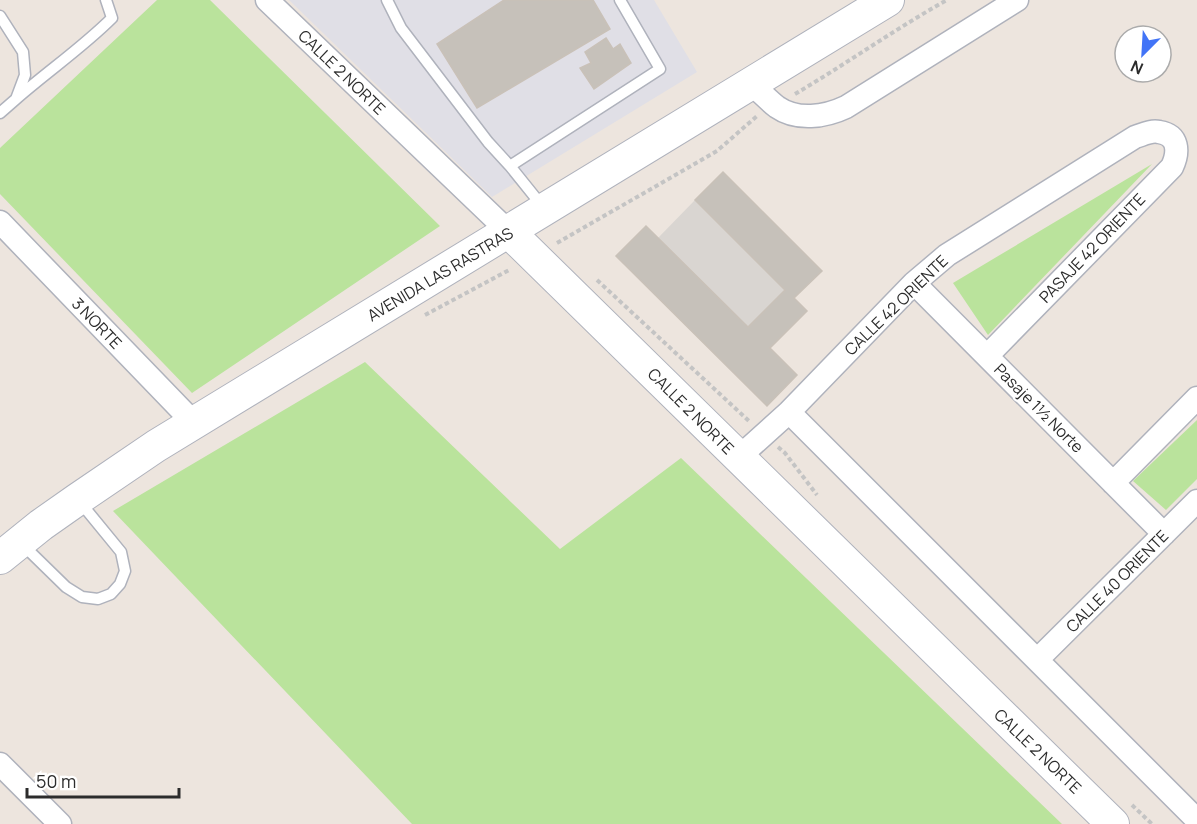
<svg xmlns="http://www.w3.org/2000/svg" width="1197" height="824" font-family="Manrope,sans-serif">
<rect width="100%" height="100%" fill="#ede5de"/>
<path fill="#e0dfe6" d="M 289,0 L 654,0 L 697,72 L 492,197 Z"/>
<path fill="#bae39c" d="M 157,0 L 210,0 L 440,226 L 192,393 L 0,194 L 0,148 Z
M 1152,164 L 988,335 L 953,283 Z
M 365,362 L 560,549 L 681,458 L 1062,824 L 412,824 L 113,511 Z
M 1197,420 L 1197,479 L 1166,510 L 1133,481 Z"/>
<path fill="#d9d5d1" d="M 695,200 L 785,290 L 748,327 L 658,238 Z"/>
<path fill="#c6c1ba" stroke="#c9c1b8" stroke-width="1.5" d="M 504,0 L 593,0 L 610,29 L 477,108 L 437,44 Z
M 606,38 L 613,49 L 620,44 L 631,63 L 594,89 L 580,68 L 591,63 L 585,52 Z
M 723,172 L 822,271 L 794,298 L 807,311 L 770,348 L 797,375 L 767,406 L 616,256 L 646,226 L 748,327 L 785,290 L 695,200 Z"/>
<g fill="none" stroke-linecap="round" stroke-linejoin="round">
<defs>
<path id="lane" d="M 387,0 L 401,28 L 488,142 L 510,166 L 543,207
M 0,16 L 23,52 L 25,75 L 16,99 L 0,113
M 16,99 C 48,71 83,47 112,18 L 106,0
M 510,166 L 660,69 L 620,0
M 23,545 L 66,587 L 82,597 L 98,599 L 111,594 L 120,584 L 125,571 L 121,552 L 80,502"/>
<path id="street" d="M 267,0 L 509,232
M 751,84 C 760,91 768,100 777,107 C 797,121 825,117 846,107 L 1017,0
M 0,222 L 194,423
M 914,283 L 1164,534
M 789,412 L 1197,820
M 738,458 L 789,412 L 914,283 L 947,255 L 1135,137 C 1142,135 1151,130 1159,132 C 1179,135 1179,152 1172,167 L 987,356
M 1113,483 L 1197,398
M 1037,660 L 1197,501
M 0,764 L 60,824"/>
<path id="secondary" d="M 509,232 L 1113,824
M 0,558 L 41,525 L 78,499 L 156,446 L 888,0"/>
</defs>
<use href="#lane" stroke="#afb2bc" stroke-width="13"/>
<use href="#street" stroke="#afb2bc" stroke-width="25"/>
<use href="#secondary" stroke="#afb2bc" stroke-width="34"/>
<path stroke="#c4c4c4" stroke-width="4" stroke-dasharray="4.5 3" stroke-linecap="butt" d="M 795,94 C 846,64 895,29 947,0
M 557,243 L 717,151 L 757,116
M 597,280 L 750,422
M 425,315 L 511,269
M 778,447 L 785,453 L 817,495
M 1132,805 L 1152,824"/>
<use href="#lane" stroke="#fff" stroke-width="10"/>
<use href="#street" stroke="#fff" stroke-width="22"/>
<use href="#secondary" stroke="#fff" stroke-width="32"/>
</g>
<g text-anchor="middle" stroke-width="4.5" stroke-linejoin="round" paint-order="stroke">
<g font-size="16" fill="#2c2c2c" stroke="#fff">
<text transform="translate(342 72) rotate(44)" y="6">CALLE 2 NORTE</text>
<text transform="translate(1092 248) rotate(-46)" y="6">PASAJE 42 ORIENTE</text>
<text transform="translate(440 274) rotate(-31)" y="6">AVENIDA LAS RASTRAS</text>
<text transform="translate(896 305) rotate(-44)" y="6">CALLE 42 ORIENTE</text>
<text transform="translate(97 323) rotate(46)" y="6">3 NORTE</text>
<text transform="translate(1039 408) rotate(45)" y="6">Pasaje 1½ Norte</text>
<text transform="translate(691 411) rotate(45)" y="6">CALLE 2 NORTE</text>
<text transform="translate(1117 581) rotate(-45)" y="6">CALLE 40 ORIENTE</text>
<text transform="translate(1038 751) rotate(44)" y="6">CALLE 2 NORTE</text>
</g>
</g>
<g transform="translate(1143 54) rotate(204)"><circle r="28" fill="#ffffff" stroke="#ababab" stroke-width="1.5"/>
<path d="M0-4.5L10 22L0 15L-10 22Z" fill="#4274f7"/>
<text y="-9" font-size="16" font-weight="bold" text-anchor="middle" fill="#2c2c2c">N</text>
</g>
<path d="M27 788v9h152v-9" fill="none" stroke="#2c2c2c" stroke-width="3"/>
<text x="36" y="788" font-size="18" fill="#2c2c2c" stroke="#ffffff" stroke-width="4.5" paint-order="stroke">50 m</text>
</svg>
